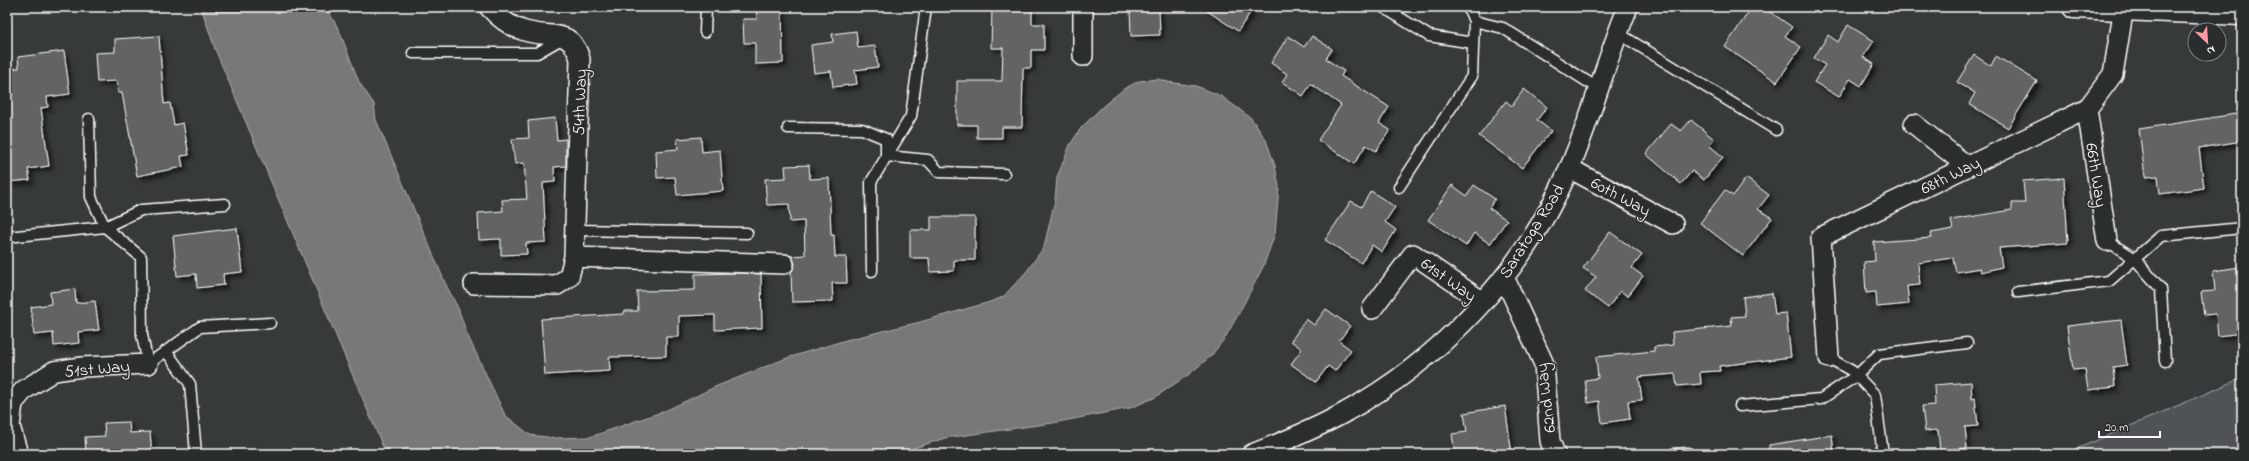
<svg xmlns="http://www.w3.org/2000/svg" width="2249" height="461" font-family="'Indie Flower',sans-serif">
<defs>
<filter id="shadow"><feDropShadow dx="3.5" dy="3.5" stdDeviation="2" flood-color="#0009"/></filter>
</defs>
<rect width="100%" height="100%" fill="#373a3b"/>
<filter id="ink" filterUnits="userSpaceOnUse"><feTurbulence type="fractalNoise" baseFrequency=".025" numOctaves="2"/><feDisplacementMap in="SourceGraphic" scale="8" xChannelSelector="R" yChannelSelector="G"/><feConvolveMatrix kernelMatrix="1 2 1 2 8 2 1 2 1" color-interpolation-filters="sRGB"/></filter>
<g filter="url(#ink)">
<path fill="#505354" stroke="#a8a9aa" d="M 2242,378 L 2242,454 L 2065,454 Z"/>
<path fill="#767879" stroke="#adaeaf" d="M 201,7 L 326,7 L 339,30 L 359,82 L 374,104 L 376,120 L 446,285 L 458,308 L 467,334 L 505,415 L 530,435 L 555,438 L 590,437 L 667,410 L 717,386 L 787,358 L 846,340 L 920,322 L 990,302 L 1003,297 L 1027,271 L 1044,247 L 1055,200 L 1057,177 L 1070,145 L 1081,128 L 1103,106 L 1124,89 L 1139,81 L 1158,79 L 1168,82 L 1196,86 L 1221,96 L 1251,118 L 1266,140 L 1275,166 L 1279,187 L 1275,234 L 1263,267 L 1239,313 L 1225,338 L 1211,356 L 1188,375 L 1154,398 L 1130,408 L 1053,423 L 945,438 L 896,454 L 386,454 L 215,49 Z"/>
<path fill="#636465" stroke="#fff" filter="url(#shadow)" d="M 756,7 L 782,7 L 783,63 L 755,64 L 755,43 L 744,43 L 743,19 L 757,19 Z
M 992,7 L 1032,7 L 1032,24 L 1044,24 L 1044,50 L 1031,50 L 1031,68 L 1023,68 L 1022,127 L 1002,127 L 1002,138 L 977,138 L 977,125 L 957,125 L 957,81 L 1002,81 L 1003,48 L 991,48 Z
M 1130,7 L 1159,7 L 1160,35 L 1131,36 Z
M 1201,7 L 1254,7 L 1238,31 Z
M 1752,7 L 1763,7 L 1792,27 L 1785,36 L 1801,47 L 1777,82 L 1725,47 Z
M 1848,25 L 1874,41 L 1863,57 L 1874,64 L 1861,86 L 1850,79 L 1839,97 L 1814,82 L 1825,65 L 1814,58 L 1828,35 L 1838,42 Z
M 856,31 L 858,48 L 875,46 L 878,67 L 855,70 L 857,84 L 833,87 L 831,71 L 814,73 L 811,45 L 833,42 L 832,34 Z
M 159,36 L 164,104 L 170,103 L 174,125 L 183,123 L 189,155 L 181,156 L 183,167 L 137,176 L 122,93 L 118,93 L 117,81 L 97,82 L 95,53 L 115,52 L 115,39 Z
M 1288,36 L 1304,47 L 1312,36 L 1332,49 L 1326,59 L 1344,71 L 1341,76 L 1389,107 L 1379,123 L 1390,130 L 1376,151 L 1366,145 L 1354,164 L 1318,140 L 1341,105 L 1311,84 L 1303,96 L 1282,82 L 1287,74 L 1271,63 Z
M 64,51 L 70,94 L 47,97 L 48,107 L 41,108 L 49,166 L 28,169 L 30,180 L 7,182 L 7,69 L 19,68 L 18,57 Z
M 1974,55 L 1991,66 L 1996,56 L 2037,81 L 2008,128 L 1969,104 L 1975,93 L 1957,82 Z
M 1524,89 L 1547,107 L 1537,120 L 1551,131 L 1522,168 L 1479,136 L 1506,101 L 1512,106 Z
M 2242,113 L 2242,141 L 2199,148 L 2204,188 L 2160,194 L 2158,176 L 2145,177 L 2139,129 Z
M 555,118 L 557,140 L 566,139 L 566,166 L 554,167 L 555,182 L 543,183 L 546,242 L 526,243 L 527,254 L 501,255 L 501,239 L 479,240 L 478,213 L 503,211 L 502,200 L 527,199 L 524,163 L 515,164 L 512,139 L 529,138 L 528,121 Z
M 1691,120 L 1714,139 L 1709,145 L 1723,157 L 1704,180 L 1692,171 L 1681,184 L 1646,154 L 1671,124 L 1681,131 Z
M 701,137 L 702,152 L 720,150 L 723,191 L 677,195 L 675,177 L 657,178 L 656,151 L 678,149 L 677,139 Z
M 809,165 L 810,179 L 829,178 L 831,235 L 834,235 L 835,257 L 846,257 L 847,283 L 832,283 L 833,301 L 792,302 L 791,272 L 795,264 L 791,256 L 805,255 L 804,221 L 790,222 L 789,204 L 767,205 L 765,179 L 786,178 L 785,166 Z
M 1746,178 L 1769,195 L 1758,209 L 1772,218 L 1743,256 L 1700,223 L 1725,190 L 1733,196 Z
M 2064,178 L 2068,243 L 1999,248 L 2002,267 L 1981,272 L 1980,268 L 1956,272 L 1953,258 L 1918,263 L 1920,285 L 1907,286 L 1909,304 L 1877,307 L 1876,292 L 1866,293 L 1864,262 L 1875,261 L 1874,242 L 1932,238 L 1931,233 L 1953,229 L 1951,220 L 2012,210 L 2012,203 L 2025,203 L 2023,181 Z
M 1452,185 L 1467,196 L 1474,185 L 1495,199 L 1489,208 L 1507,220 L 1490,244 L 1474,233 L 1466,246 L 1428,220 Z
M 1371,191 L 1395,207 L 1385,222 L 1396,230 L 1382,252 L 1372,245 L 1361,263 L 1325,240 L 1351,201 L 1361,207 Z
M 931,217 L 975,217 L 975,260 L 954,260 L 954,271 L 930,272 L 929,258 L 910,258 L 910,230 L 931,230 Z
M 237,228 L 242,272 L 223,274 L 224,285 L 197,288 L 196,274 L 177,276 L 173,236 Z
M 1610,232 L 1642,255 L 1632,268 L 1643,276 L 1628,296 L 1620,291 L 1608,308 L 1585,291 L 1596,277 L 1583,268 Z
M 2240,267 L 2242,333 L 2218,336 L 2216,314 L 2204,315 L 2201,292 L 2215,291 L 2213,271 Z
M 736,273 L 761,274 L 762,328 L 715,330 L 715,315 L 679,316 L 679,337 L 666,337 L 666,356 L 609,357 L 610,371 L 545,375 L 541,319 L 624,314 L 624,311 L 638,311 L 637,291 L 695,290 L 695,274 Z
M 75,289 L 76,303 L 95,301 L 99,330 L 78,332 L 79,343 L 54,346 L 53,333 L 34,335 L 31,307 L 51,304 L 50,292 Z
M 1772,293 L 1775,314 L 1786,313 L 1791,357 L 1719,366 L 1720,371 L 1700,372 L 1701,384 L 1677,386 L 1675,374 L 1639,377 L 1642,400 L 1628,401 L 1630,419 L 1602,423 L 1599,401 L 1588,403 L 1585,380 L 1598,378 L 1596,357 L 1654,351 L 1654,347 L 1673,345 L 1672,332 L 1732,326 L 1731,317 L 1745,316 L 1743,297 Z
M 1326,309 L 1350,326 L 1339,341 L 1351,350 L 1335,371 L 1328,366 L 1316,382 L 1291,364 L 1302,349 L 1291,341 L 1306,319 L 1314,325 Z
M 2121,320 L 2127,365 L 2113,367 L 2115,387 L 2088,390 L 2085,369 L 2073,370 L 2067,326 Z
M 1971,382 L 1972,399 L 1975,398 L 1978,426 L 1965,427 L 1967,448 L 1940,450 L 1938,430 L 1925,431 L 1922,406 L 1935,405 L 1934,385 Z
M 1505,406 L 1512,454 L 1455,454 L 1452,434 L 1467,432 L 1464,413 Z
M 129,422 L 130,433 L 150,432 L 152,454 L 86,454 L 85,437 L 105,436 L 104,423 Z
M 1832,435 L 1834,454 L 1769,454 L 1769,445 Z"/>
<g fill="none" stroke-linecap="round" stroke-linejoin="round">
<defs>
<path id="service" d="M 1383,7 L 1429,36 L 1473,43
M 1468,7 L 1474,21 L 1503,28 L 1599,89
M 705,32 L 706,7
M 1618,33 L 1776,130
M 413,53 L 537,53 L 563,38
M 89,119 L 91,197 L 105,227 L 141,210 L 225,204
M 788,128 L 862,129 L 886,139 L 886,156 L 928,160 L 939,172 L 1004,174
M 1399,187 L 1472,76 L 1474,21
M 575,230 L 747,233
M 7,237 L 105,227 L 141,257 L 142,335 L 148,364 L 200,327 L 270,323
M 2107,241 L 2134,258 L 2161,289 L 2165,361
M 872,271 L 871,182 L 911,116 L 926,7
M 2018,292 L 2109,281 L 2161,236 L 2242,228
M 166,351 L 190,384 L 196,454
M 1829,358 L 1852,371 L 1875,395 L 1883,454
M 1740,406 L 1821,399 L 1856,376 L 1879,354 L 1967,343
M 1673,454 L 1688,453"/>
<path id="minor" d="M 1083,56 L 1083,7
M 2087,109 L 2107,241
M 1914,124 L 1967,166
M 1569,168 L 1673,224
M 574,257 L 784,264
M 1504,277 L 1544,364 L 1550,441 L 1555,454
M 474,284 L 557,285 L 569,277 L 574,257 L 580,59 C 570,25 549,40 522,30 C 509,26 498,17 489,7
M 1372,309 L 1413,254 L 1483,302
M 1829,358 L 1821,237 L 2087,109 L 2113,74 L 2124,7
M 18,454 L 10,426 L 13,403 L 24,390 L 54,371 L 82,367 L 148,364
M 1252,454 C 1283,442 1313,430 1342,414 C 1441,360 1524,272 1569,169 C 1592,116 1606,60 1628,7"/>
<path id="tertiary" d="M 2074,7 L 2242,14"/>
</defs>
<use href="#service" stroke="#fff" stroke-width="13"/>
<use href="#minor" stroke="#fff" stroke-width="22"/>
<use href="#tertiary" stroke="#fff" stroke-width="25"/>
<use href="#service" stroke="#2a2d2e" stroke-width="10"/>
<use href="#minor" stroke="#2a2d2e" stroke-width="19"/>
<use href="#tertiary" stroke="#2a2d2e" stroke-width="22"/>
</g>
</g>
<g text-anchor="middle" stroke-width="3" stroke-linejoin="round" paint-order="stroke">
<g font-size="17" fill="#fff" stroke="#2a2d2e">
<text transform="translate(579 102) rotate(-88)" y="6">54th Way</text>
<text transform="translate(1950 175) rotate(-26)" y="6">68th Way</text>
<text transform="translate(2097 175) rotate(81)" y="6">66th Way</text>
<text transform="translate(1621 196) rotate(28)" y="6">60th Way</text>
<text transform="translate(1531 231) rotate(-58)" y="6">Saratoga Road</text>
<text transform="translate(1449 279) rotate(35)" y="6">61st Way</text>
<text transform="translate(97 368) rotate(-5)" y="6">51st Way</text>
<text transform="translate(1545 398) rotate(-97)" y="6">62nd Way</text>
</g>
</g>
<rect width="2249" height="461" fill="none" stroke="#2a2d2e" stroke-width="24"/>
<rect x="12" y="12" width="2225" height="437" fill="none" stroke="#fff" stroke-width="1.5" filter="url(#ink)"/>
<g transform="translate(2207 42) rotate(155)"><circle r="19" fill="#2a2d2e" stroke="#7f8182"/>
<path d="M0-3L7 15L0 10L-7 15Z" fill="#ff9aa2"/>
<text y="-6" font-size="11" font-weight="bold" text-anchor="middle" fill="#ffffff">N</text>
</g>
<path d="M2099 431v6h61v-6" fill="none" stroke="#ffffff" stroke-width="2"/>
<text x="2105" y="431" font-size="12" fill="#ffffff" stroke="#2a2d2e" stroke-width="3" paint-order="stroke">20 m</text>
</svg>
